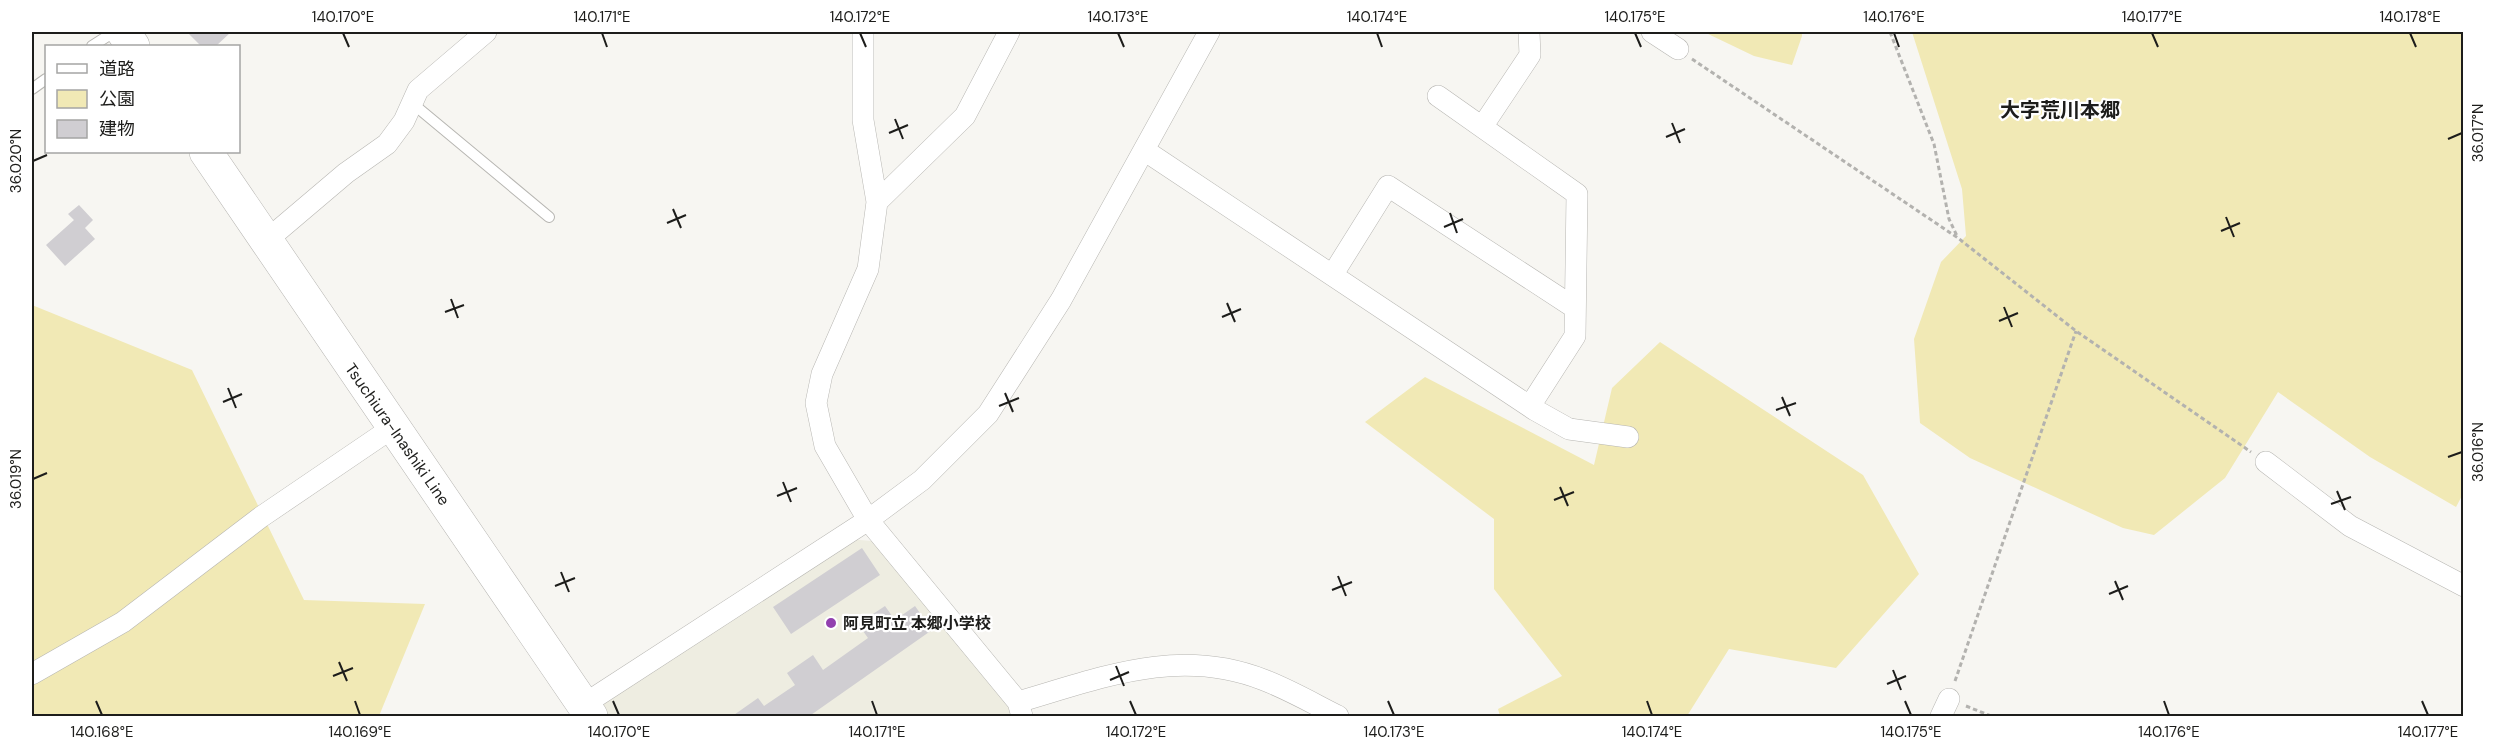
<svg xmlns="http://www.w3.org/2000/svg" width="2495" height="748" font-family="'DM Sans','Noto Sans JP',sans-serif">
<rect width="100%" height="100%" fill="#f7f6f2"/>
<path fill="#eeede1" d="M 848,539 L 872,541 L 1010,707 L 1014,716 L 604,716 L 596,706 Z"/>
<path fill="#f1e9b5" d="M 1704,32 L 1802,32 L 1802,36 L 1792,65 L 1754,56 Z
M 1912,32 L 2463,32 L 2464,492 L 2456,507 L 2370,457 L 2278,392 L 2225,478 L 2154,535 L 2123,528 L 1970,458 L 1920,423 L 1914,339 L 1941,262 L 1966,236 L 1962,189 Z
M 32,305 L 192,370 L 304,600 L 425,604 L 379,716 L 32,716 Z
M 1660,342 L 1863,475 L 1919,574 L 1836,668 L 1729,649 L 1687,716 L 1500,716 L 1498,709 L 1562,676 L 1494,589 L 1494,519 L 1365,422 L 1425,377 L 1594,465 L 1612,388 Z"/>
<path fill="#d0ced2" d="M 187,32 L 231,32 L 216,46 L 201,46 Z
M 79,205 L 93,220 L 85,228 L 95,239 L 65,266 L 46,245 L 74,220 L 68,214 Z
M 862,548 L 880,575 L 791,634 L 773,607 Z
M 885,606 L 895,620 L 915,606 L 932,630 L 808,717 L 731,717 L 758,698 L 764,706 L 795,685 L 787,673 L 813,655 L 823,670 L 868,638 L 858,624 Z"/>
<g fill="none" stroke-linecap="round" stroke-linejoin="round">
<defs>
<path id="service" d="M 92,46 L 114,32
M 32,89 L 46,79
M 412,103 L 549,217"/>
<path id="minor" d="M 863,32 L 863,120 L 877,202 L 868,269 L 822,374 L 816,403 L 825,446 L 868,520 L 1018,702 L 1022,716
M 1652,32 L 1678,49
M 1438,96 L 1577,194 L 1575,336 L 1530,406
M 1482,127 L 1530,55 L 1529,32
M 1144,150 L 1535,410 L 1569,429 L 1628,437
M 877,202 L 965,116 L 1009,32
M 267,240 L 346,173 L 387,144 L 404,121 L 418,90 L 486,32
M 1333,274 L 1388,186 L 1575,308
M 2266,462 L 2350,526 L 2464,586
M 32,674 L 123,622 L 261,517 L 392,428
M 1018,702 C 1101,678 1178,646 1264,680 C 1290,690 1314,704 1338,716
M 583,705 L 868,520 L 922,480 L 988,414 L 1061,300 L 1209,32
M 1941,716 L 1949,699"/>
<path id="primary" d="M 123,32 L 133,46
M 206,152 L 591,716"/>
</defs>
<use href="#service" stroke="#b7b6b2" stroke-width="12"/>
<use href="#minor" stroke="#b7b6b2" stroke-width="22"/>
<use href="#primary" stroke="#b7b6b2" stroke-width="34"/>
<path stroke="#b3b2af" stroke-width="3" stroke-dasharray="4.5 3" stroke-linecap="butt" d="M 1890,32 L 1934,144 L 1949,219 L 1957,236
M 1692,59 L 1958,238 L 2076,331 L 2251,452
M 1955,681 L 2076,331
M 1966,706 L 1991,716"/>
<use href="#service" stroke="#fff" stroke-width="10"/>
<use href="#minor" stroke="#fff" stroke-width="21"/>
<use href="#primary" stroke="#fff" stroke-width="33"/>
</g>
<path fill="none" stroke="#1d1d1b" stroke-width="2" d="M 343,33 L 349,47M 602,33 L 607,47M 860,33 L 866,47M 1118,33 L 1124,47M 1377,33 L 1382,47M 1635,33 L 1641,47M 1894,33 L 1899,47M 2152,33 L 2158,47M 2410,33 L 2416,47M 895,119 L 903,139M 1672,123 L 1680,143M 889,133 L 908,125M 1666,137 L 1685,129M 2448,139 L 2462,133M 33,161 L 47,155M 673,209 L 681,228M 1450,213 L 1457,233M 2226,217 L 2234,237M 667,223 L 686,215M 1444,227 L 1463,219M 2221,231 L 2240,223M 451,299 L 458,318M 1227,303 L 1235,322M 2004,307 L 2012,327M 445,312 L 464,305M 1222,317 L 1241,309M 1999,321 L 2018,313M 228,388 L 236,408M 1005,393 L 1013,412M 1782,397 L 1790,416M 223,402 L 242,394M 999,406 L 1019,398M 1776,410 L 1796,403M 2448,457 L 2462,452M 33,479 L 47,473M 783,482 L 791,502M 1560,487 L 1568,506M 2337,491 L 2345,510M 777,496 L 797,488M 1554,500 L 1574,492M 2331,504 L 2351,497M 561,572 L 569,592M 1338,576 L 1346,596M 2115,581 L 2123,600M 555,586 L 575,578M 1332,590 L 1352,582M 2109,594 L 2128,586M 339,662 L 347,681M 1116,666 L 1124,686M 1893,670 L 1901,690M 333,676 L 353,668M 1110,680 L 1129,672M 1887,684 L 1906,676M 96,701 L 102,715M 355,701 L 360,715M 613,701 L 619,715M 872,701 L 877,715M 1130,701 L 1136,715M 1388,701 L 1394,715M 1647,701 L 1652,715M 1905,701 L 1911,715M 2164,701 L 2169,715M 2422,701 L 2428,715"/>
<circle fill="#9240af" stroke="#fff" stroke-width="2" cx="831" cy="623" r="6"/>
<g text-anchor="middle" stroke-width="4.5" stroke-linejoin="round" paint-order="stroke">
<g font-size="16" fill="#1d1d1b" stroke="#fff">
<text transform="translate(398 434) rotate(55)" y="6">Tsuchiura-Inashiki Line</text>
</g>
<g font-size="16" font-weight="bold" fill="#1d1d1b" stroke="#fff" text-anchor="start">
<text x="843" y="629">阿見町立 本郷小学校</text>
</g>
<g font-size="20" font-weight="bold" fill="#1d1d1b" stroke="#fff">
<text x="2060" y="117">大字荒川本郷</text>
</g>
</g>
<rect width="2495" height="748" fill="none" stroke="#ffffff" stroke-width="66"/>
<rect x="45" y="45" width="195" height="108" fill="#ffffff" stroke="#a5a5a4" stroke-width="1.5"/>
<rect x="57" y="64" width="30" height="9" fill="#ffffff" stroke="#a5a5a4" stroke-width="1.5"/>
<text x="99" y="75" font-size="18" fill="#1d1d1b">道路</text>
<rect x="57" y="90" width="30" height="18" fill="#f1e9b5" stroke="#a5a5a4" stroke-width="1.5"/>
<text x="99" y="105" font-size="18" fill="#1d1d1b">公園</text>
<rect x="57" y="120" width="30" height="18" fill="#d0ced2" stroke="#a5a5a4" stroke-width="1.5"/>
<text x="99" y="135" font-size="18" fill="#1d1d1b">建物</text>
<rect x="33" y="33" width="2429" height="682" fill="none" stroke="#1d1d1b" stroke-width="2"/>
<g font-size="15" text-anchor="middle" fill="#1d1d1b">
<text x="343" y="22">140.170°E</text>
<text x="602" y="22">140.171°E</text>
<text x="860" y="22">140.172°E</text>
<text x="1118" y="22">140.173°E</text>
<text x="1377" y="22">140.174°E</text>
<text x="1635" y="22">140.175°E</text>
<text x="1894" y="22">140.176°E</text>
<text x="2152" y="22">140.177°E</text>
<text x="2410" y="22">140.178°E</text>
<text transform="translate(2478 133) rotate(-90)" y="5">36.017°N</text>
<text transform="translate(16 161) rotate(-90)" y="5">36.020°N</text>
<text transform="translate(2478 452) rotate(-90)" y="5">36.016°N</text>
<text transform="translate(16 479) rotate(-90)" y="5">36.019°N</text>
<text x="102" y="737">140.168°E</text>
<text x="360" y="737">140.169°E</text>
<text x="619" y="737">140.170°E</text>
<text x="877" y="737">140.171°E</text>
<text x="1136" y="737">140.172°E</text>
<text x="1394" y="737">140.173°E</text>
<text x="1652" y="737">140.174°E</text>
<text x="1911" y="737">140.175°E</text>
<text x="2169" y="737">140.176°E</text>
<text x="2428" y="737">140.177°E</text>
</g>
</svg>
